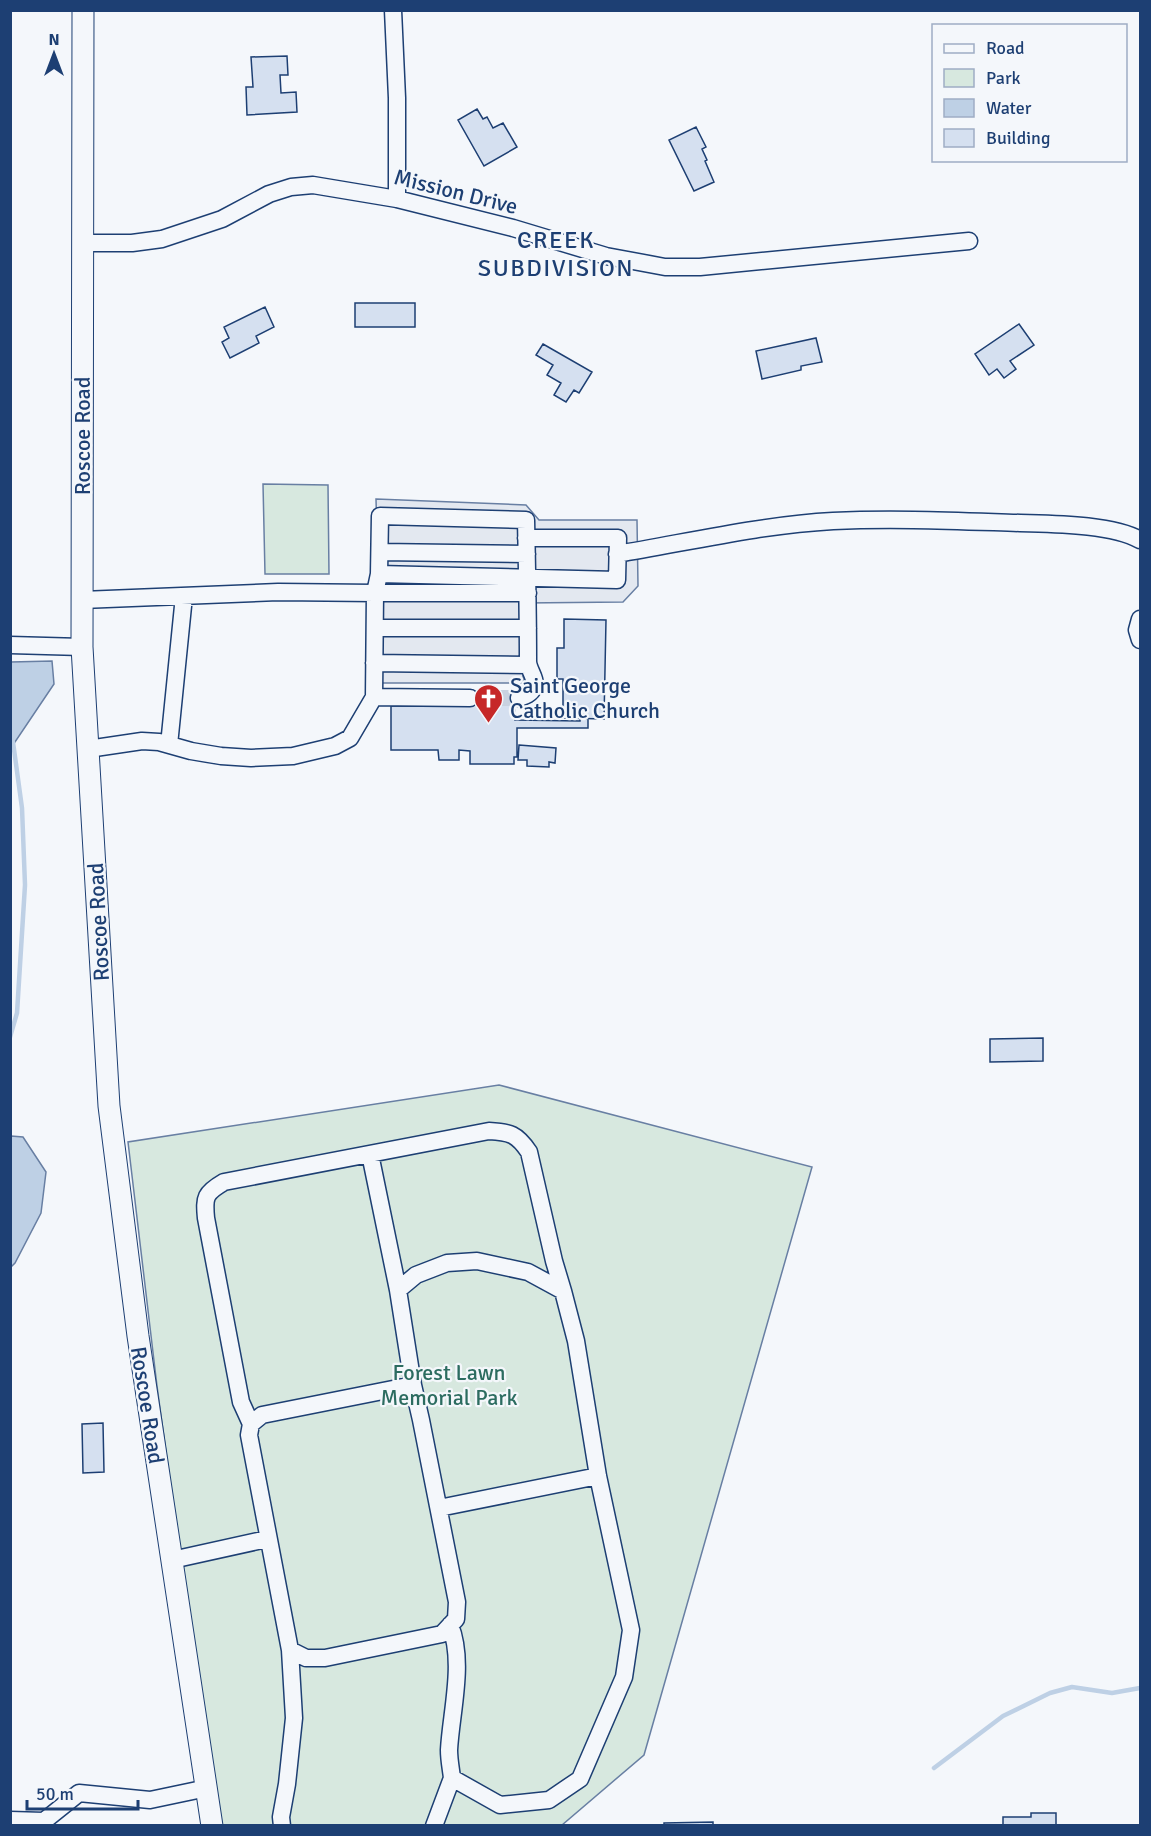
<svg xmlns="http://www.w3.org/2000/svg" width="1151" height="1836" font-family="Signika,sans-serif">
<rect width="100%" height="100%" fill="#f4f7fb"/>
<path fill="#d7e8df" stroke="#687fa3" stroke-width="1.5" d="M 263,484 L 328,485 L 329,574 L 265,574 Z
M 499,1085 L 812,1167 L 644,1755 L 562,1825 L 222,1825 L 185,1592 L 157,1386 L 128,1142 Z"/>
<path fill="#e3e8f0" stroke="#687fa3" stroke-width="1.5" d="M 376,499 L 526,505 L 539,520 L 637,520 L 638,586 L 623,602 L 524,603 L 523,683 L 381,683 Z"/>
<path fill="#bed0e5" stroke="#687fa3" stroke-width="1.5" d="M 52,661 L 54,684 L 13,745 L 11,745 L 11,662 Z
M 11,1136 L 23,1137 L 46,1172 L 41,1213 L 15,1263 L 11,1267 Z"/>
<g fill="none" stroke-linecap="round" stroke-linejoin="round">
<path stroke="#bed0e5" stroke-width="4.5" d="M 10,1037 L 17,1013 L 25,885 L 22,808 L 13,742
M 934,1768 L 1003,1716 L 1050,1693 L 1072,1687 L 1112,1693 L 1140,1688"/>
</g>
<path fill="#d5e0f0" stroke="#1d3f73" stroke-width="1.5" d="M 287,56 L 288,75 L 280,75 L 281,93 L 296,92 L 297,112 L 247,115 L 246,87 L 253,87 L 251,57 Z
M 477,109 L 483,119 L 487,117 L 493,128 L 503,123 L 517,147 L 484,166 L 458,120 Z
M 696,127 L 706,147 L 702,149 L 707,160 L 705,161 L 714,182 L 694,191 L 669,140 Z
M 355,303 L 415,303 L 415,327 L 355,327 Z
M 265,307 L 274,327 L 256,336 L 259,343 L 230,358 L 222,342 L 229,338 L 224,327 Z
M 1019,324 L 1034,345 L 1010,361 L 1016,369 L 1004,378 L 997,369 L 989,375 L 975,354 Z
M 816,338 L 822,362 L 801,366 L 801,370 L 762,379 L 756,351 Z
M 543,344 L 592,372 L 579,393 L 574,390 L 566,402 L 554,395 L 561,383 L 547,375 L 553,365 L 536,355 Z
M 564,619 L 606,620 L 604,719 L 563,718 L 563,679 L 557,679 L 557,648 L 564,648 Z
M 471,691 L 515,691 L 515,720 L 580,721 L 580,718 L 588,718 L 588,728 L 517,728 L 517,757 L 514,757 L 514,764 L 470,764 L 470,751 L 459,750 L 459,760 L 439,760 L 438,750 L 391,750 L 391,706 L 421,706 L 421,703 L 428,704 L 428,706 L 445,706 L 445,703 L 453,704 L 453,706 L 471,706 Z
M 519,745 L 556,748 L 555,763 L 549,762 L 549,767 L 527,766 L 527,760 L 518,760 Z
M 1043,1038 L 1043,1061 L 990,1062 L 990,1039 Z
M 103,1423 L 104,1472 L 83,1473 L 82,1424 Z
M 1031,1813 L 1056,1813 L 1056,1826 L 1003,1826 L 1003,1817 L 1031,1817 Z
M 713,1822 L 713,1826 L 664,1826 L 664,1823 Z"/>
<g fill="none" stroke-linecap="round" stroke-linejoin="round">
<path stroke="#c9d2e0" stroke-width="16" stroke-dasharray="16 8" stroke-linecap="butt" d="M 470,698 L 519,698"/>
<defs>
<path id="minor" d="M 393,10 L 397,98 L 397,199
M 82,243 L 132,243 L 162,239 L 222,219 L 269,194 L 291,187 L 313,185 L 397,199 L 513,228 L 606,256 L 665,267 L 700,267 L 969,241
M 380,552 L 527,554
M 617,554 C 689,542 761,525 833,521 C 895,518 958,521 1020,523 C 1052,524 1112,524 1140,540
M 379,574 L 617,580 L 618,538 L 526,538
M 82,600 L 278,592 L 375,593 L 374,697 L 350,738 L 335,746 L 293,756 L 251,758 L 221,756 L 191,751 L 159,742 L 142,741 L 88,749
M 1140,619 L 1137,630 L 1140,640
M 375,628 L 528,628
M 10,645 L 82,647
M 374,663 L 528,665
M 374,697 L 470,698
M 519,698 C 525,696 531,694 534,687 C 537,678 528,670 528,661 C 528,614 527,567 526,520 L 380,516 L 379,574 L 375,593 L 528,593
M 169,745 L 184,596
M 370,1154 L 398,1290
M 251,1424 L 241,1402 L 206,1218 C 204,1197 205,1193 224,1182 L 489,1131 C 510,1132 517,1134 529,1152 L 554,1261 L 563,1291
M 439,1508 L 598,1476
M 172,1560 L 267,1539
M 450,1625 C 465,1662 451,1712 449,1750 C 449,1760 451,1769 452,1778
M 290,1650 L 306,1658 L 325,1658 L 442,1634 L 456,1619 L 457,1602 L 421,1420 L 413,1385
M 10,1820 L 44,1821 L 79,1793 L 150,1800 L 207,1788
M 282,1826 L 281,1817 L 287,1784 L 294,1718 L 290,1650 L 249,1435 L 251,1424 L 262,1415 L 413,1385 L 398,1290 L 416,1275 L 447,1263 L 477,1261 L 528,1272 L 563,1291 L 576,1341 L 598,1476 L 631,1630 L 624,1677 L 580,1779 L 549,1800 L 500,1805 L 452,1778 L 434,1826"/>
<path id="major" d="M 83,10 L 82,647 L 109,1106 L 138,1336 L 212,1826"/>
</defs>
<use href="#minor" stroke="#1d3f73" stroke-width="19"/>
<use href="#major" stroke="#1d3f73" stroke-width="23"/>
<use href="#minor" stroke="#f4f7fb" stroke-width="16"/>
<use href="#major" stroke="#f4f7fb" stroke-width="21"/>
</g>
<defs>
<symbol id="church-pin" viewBox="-11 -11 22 30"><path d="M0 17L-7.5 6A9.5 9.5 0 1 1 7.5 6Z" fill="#c62828" stroke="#f4f7fb"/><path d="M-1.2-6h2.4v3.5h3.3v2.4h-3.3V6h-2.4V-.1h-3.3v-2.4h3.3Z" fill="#fff"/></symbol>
</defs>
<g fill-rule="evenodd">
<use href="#church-pin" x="472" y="682" width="33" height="45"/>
</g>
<g text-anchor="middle" stroke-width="4.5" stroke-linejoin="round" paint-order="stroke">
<g font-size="22" fill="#1d3f73" stroke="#f4f7fb">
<text transform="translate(456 191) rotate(14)" y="8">Mission Drive</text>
<text transform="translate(82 436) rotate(-90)" y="8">Roscoe Road</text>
<text transform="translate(98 922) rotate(-93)" y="8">Roscoe Road</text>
<text transform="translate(148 1405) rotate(81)" y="8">Roscoe Road</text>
</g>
<g font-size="22" fill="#1d3f73" stroke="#f4f7fb" text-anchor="start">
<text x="510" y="693">Saint George<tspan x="510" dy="25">Catholic Church</tspan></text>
</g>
<g font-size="22" fill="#2c6c60" stroke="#f4f7fb">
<text x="449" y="1380">Forest Lawn<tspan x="449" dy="25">Memorial Park</tspan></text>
</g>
<g font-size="24" letter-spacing="1.5" fill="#1d3f73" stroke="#f4f7fb">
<text x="556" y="248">CREEK<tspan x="556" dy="28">SUBDIVISION</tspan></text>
</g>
</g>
<rect width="1151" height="1836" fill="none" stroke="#1d3f73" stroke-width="24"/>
<rect x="932" y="24" width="195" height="138" fill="#f4f7fb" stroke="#9eadc5" stroke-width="1.5"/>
<rect x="944" y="44" width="30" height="9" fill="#f4f7fb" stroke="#9eadc5" stroke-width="1.5"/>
<text x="986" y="54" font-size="18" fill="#1d3f73">Road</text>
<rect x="944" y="69" width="30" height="18" fill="#d7e8df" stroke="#9eadc5" stroke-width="1.5"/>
<text x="986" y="84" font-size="18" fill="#1d3f73">Park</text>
<rect x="944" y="99" width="30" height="18" fill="#bed0e5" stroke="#9eadc5" stroke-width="1.5"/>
<text x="986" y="114" font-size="18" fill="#1d3f73">Water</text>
<rect x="944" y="129" width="30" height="18" fill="#d5e0f0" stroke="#9eadc5" stroke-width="1.5"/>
<text x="986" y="144" font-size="18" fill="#1d3f73">Building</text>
<g transform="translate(54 54)" stroke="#f4f7fb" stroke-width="4.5" paint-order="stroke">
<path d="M0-4.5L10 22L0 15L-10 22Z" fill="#1d3f73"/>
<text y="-9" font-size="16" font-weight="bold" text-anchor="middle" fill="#1d3f73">N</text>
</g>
<path d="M27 1800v9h111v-9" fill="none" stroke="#1d3f73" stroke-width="3"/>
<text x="36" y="1800" font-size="18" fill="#1d3f73" stroke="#f4f7fb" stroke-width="4.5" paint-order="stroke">50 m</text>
</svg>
